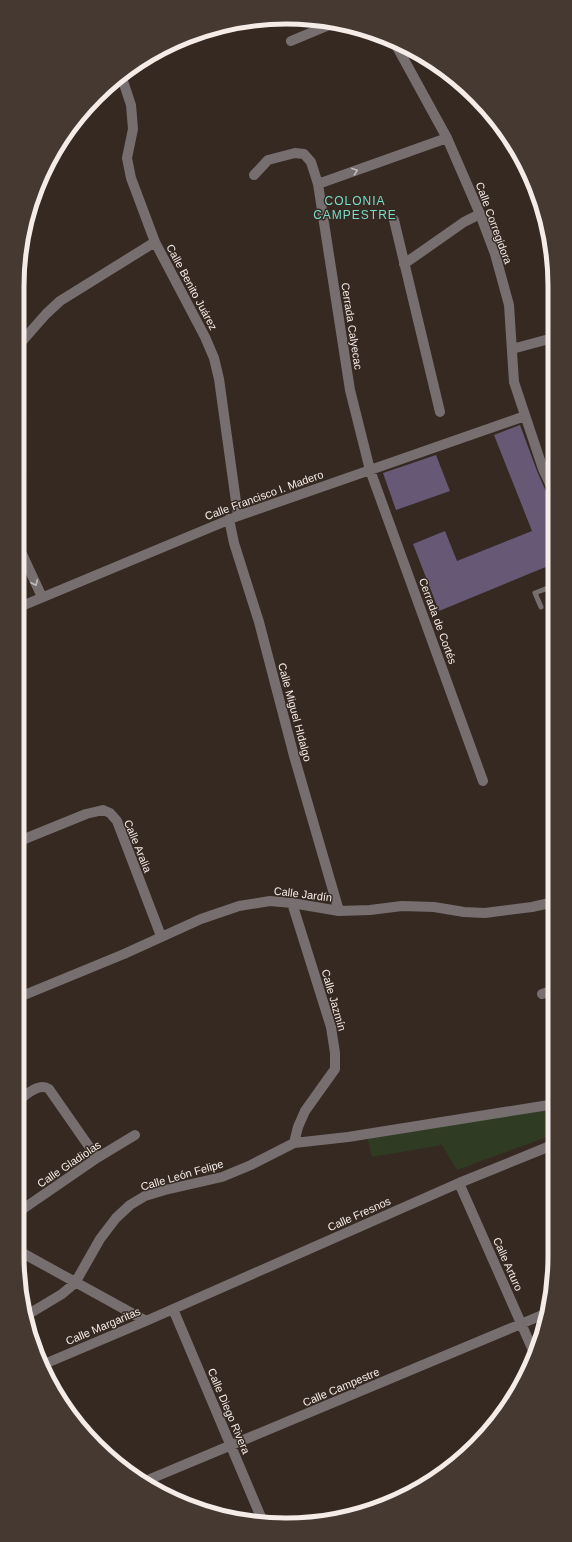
<svg xmlns="http://www.w3.org/2000/svg" width="572" height="1542" font-family="Helvetica,sans-serif">
<rect width="100%" height="100%" fill="#362922"/>
<path fill="#2f3c23" d="M 555,1101 L 555,1134 L 457,1170 L 442,1145 L 372,1157 L 367,1136 Z"/>
<path fill="#675875" d="M 520,425 L 537,471 L 553,508 L 553,564 L 439,611 L 413,544 L 445,531 L 457,561 L 532,531 L 494,435 Z
M 436,455 L 450,491 L 396,510 L 383,473 Z"/>
<g fill="none" stroke-linecap="round" stroke-linejoin="round">
<path stroke="#766e6f" stroke-width="5" d="M 541,607 L 535,593 L 553,586"/>
<path stroke="#766e6f" stroke-width="10" d="M 291,41 L 334,23
M 396,45 L 447,138 L 480,214 L 495,254 L 509,305 L 514,382 L 543,469 L 553,490
M 121,75 L 131,105 L 133,129 L 127,158 L 131,178 L 155,242 L 205,337 L 214,358 L 219,379 L 238,516
M 254,175 L 268,160 L 295,153 L 304,154 L 311,162 L 318,184 L 350,390 L 370,470 L 483,781
M 318,184 L 447,138
M 394,220 L 440,412
M 404,264 L 464,222 L 480,214
M 17,347 L 46,314 L 60,301 L 155,242
M 512,349 L 553,338
M 543,469 L 553,464
M 229,519 L 234,543 L 259,622 L 294,756 L 339,911
M 17,543 L 42,597
M 17,608 L 238,516 L 525,416
M 17,842 L 86,814 L 103,810 L 110,813 L 117,821 L 161,936
M 292,903 L 331,1027 L 335,1053 L 335,1069 L 305,1111 L 298,1127 L 294,1143
M 542,994 L 554,990
M 17,998 L 124,954 L 201,919 L 239,906 L 270,901 L 292,903 L 339,911 L 370,910 L 402,906 L 434,907 L 464,912 L 485,913 L 532,907 L 554,902
M 17,1101 C 26,1095 39,1082 49,1089 L 97,1158
M 459,1183 L 535,1355
M 17,1213 L 97,1158 L 135,1135
M 17,1250 L 146,1321
M 173,1309 L 263,1522
M 27,1315 L 62,1294 L 75,1283 L 100,1239 L 116,1218 L 130,1205 L 145,1196 L 165,1190 L 222,1177 L 251,1165 L 294,1143 L 348,1137 L 555,1104
M 42,1365 L 146,1321 L 459,1183 L 555,1144
M 143,1482 L 547,1313"/>
</g>
<defs><path id="oneway-chevron" d="M-2-3.5L2.5 0L-2 3.5" fill="none" stroke-width="1.6" stroke-linecap="round" stroke-linejoin="round"/></defs>
<g stroke="#c2bab8">
<use href="#oneway-chevron" transform="translate(355 171) rotate(-20)"/>
<use href="#oneway-chevron" transform="translate(35 583) rotate(65)"/>
</g>
<g text-anchor="middle" stroke-width="3" stroke-linejoin="round" paint-order="stroke">
<g font-size="11" fill="#f5ece8" stroke="#362922">
<text transform="translate(494 223) rotate(70)" y="4">Calle Corregidora</text>
<text transform="translate(192 287) rotate(62)" y="4">Calle Benito Juárez</text>
<text transform="translate(352 326) rotate(81)" y="4">Cerrada Calyecac</text>
<text transform="translate(264 495) rotate(-20)" y="4">Calle Francisco I. Madero</text>
<text transform="translate(438 621) rotate(70)" y="4">Cerrada de Cortés</text>
<text transform="translate(295 712) rotate(75)" y="4">Calle Miguel HIdalgo</text>
<text transform="translate(138 846) rotate(68)" y="4">Calle Aralia</text>
<text transform="translate(303 894) rotate(7)" y="4">Calle Jardín</text>
<text transform="translate(334 1000) rotate(74)" y="4">Calle Jazmín</text>
<text transform="translate(69 1164) rotate(-34)" y="4">Calle Gladiolas</text>
<text transform="translate(182 1175) rotate(-16)" y="4">Calle León Felipe</text>
<text transform="translate(359 1214) rotate(-24)" y="4">Calle Fresnos</text>
<text transform="translate(508 1264) rotate(66)" y="4">Calle Arturo</text>
<text transform="translate(103 1326) rotate(-23)" y="4">Calle Margaritas</text>
<text transform="translate(341 1387) rotate(-23)" y="4">Calle Campestre</text>
<text transform="translate(229 1411) rotate(67)" y="4">Calle Diego Rivera</text>
</g>
<g font-size="12" letter-spacing="1" fill="#77dcc7" stroke="#362922">
<text x="355" y="205">COLONIA<tspan x="355" dy="14">CAMPESTRE</tspan></text>
</g>
</g>
<path d="M0 0H572V1542H0ZM286 24H286A262 262 0 0 1 548 286V1256A262 262 0 0 1 286 1518H286A262 262 0 0 1 24 1256V286A262 262 0 0 1 286 24Z" fill="#453932" fill-rule="evenodd"/>
<path fill="none" stroke="#f5ece8" stroke-width="5" d="M286 24H286A262 262 0 0 1 548 286V1256A262 262 0 0 1 286 1518H286A262 262 0 0 1 24 1256V286A262 262 0 0 1 286 24Z"/>
</svg>
